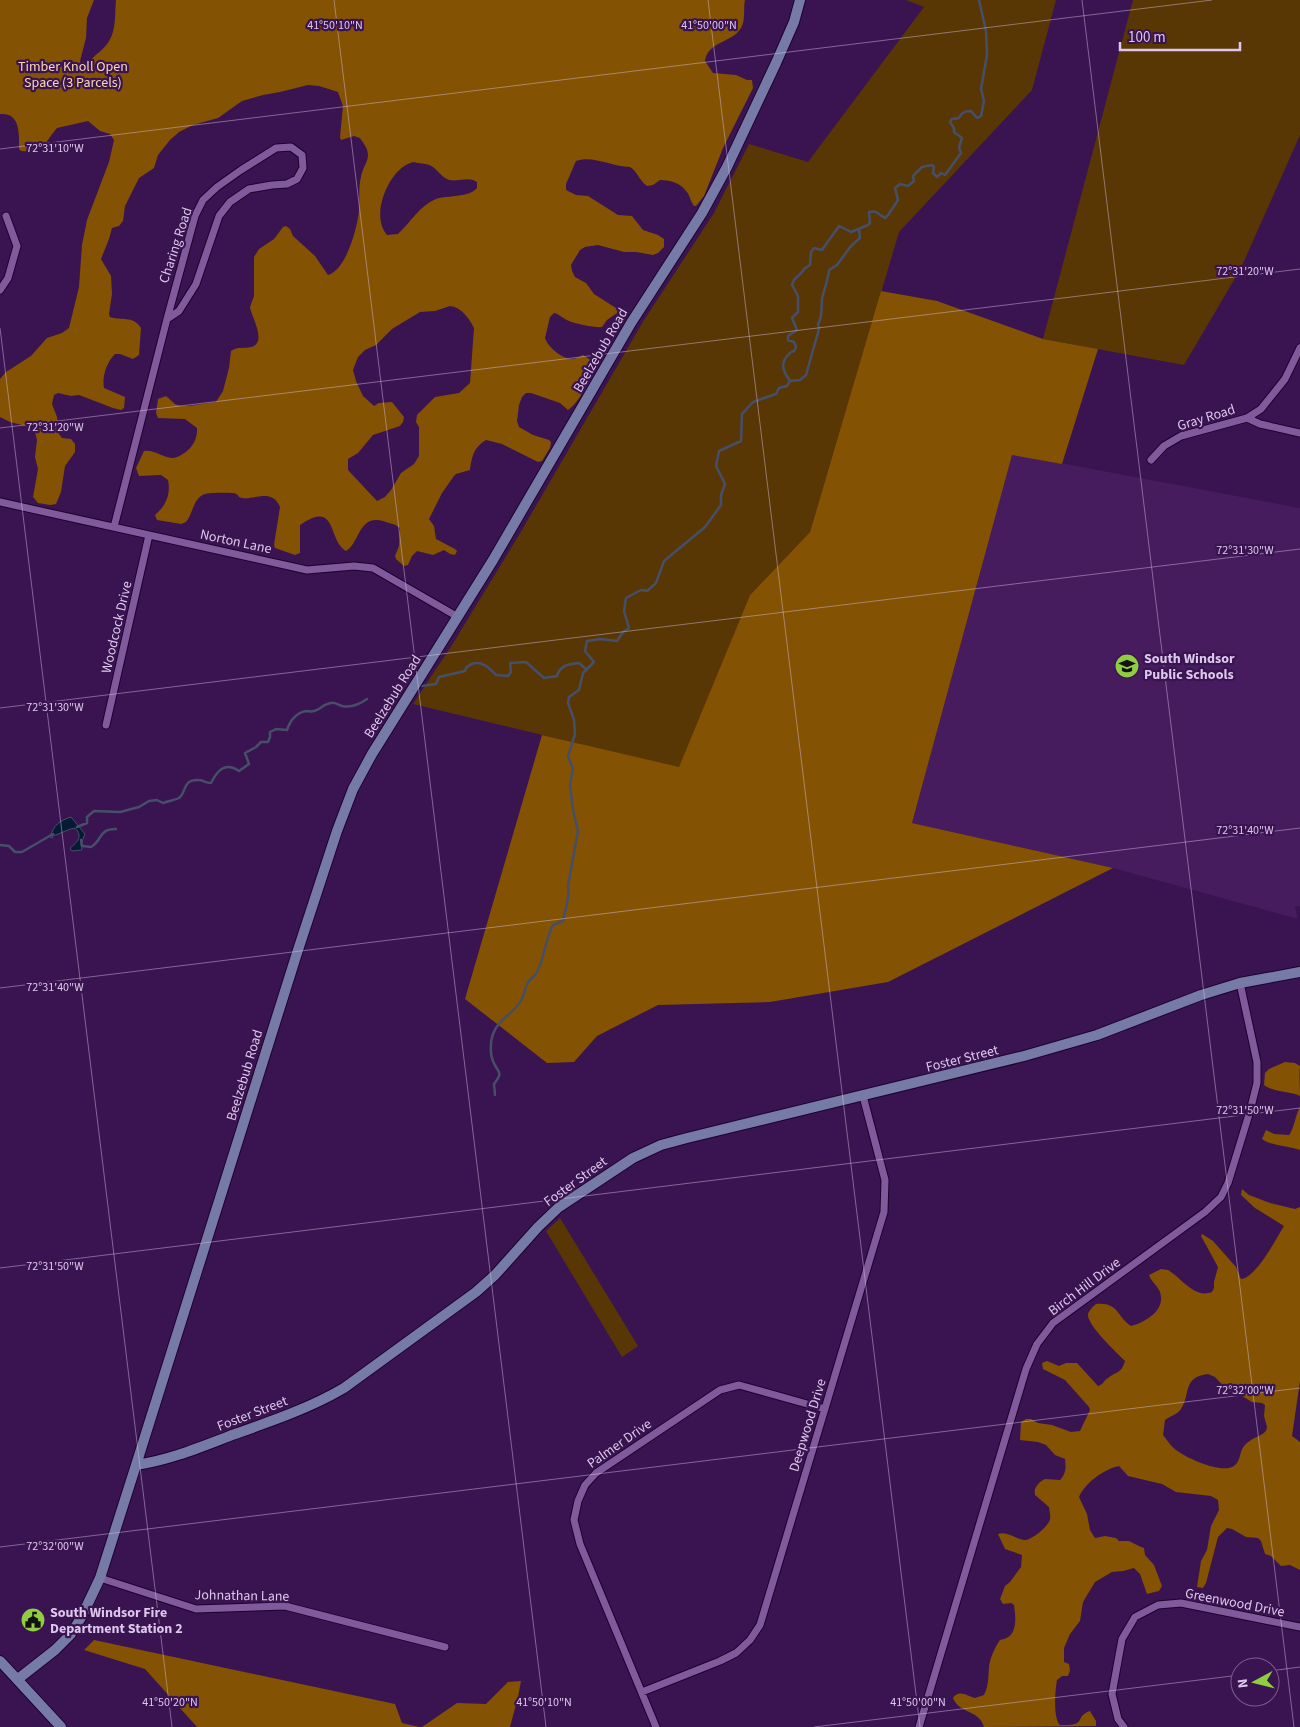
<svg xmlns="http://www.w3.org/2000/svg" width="1300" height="1727" font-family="'Source Sans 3',sans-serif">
<rect width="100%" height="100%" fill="#3a1450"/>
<path fill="#461c5f" d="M 1012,454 L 1300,508 L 1300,906 L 1295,907 L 1298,919 L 1113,868 L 912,823 Z"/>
<path fill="#583705" d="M 906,0 L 1056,0 L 1032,90 L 899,232 L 810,532 L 750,595 L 679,768 L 413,704 L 452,645 L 519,535 L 644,320 L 714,213 L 749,144 L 808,162 L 924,7 Z
M 1133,0 L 1300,0 L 1300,135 L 1241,268 L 1184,365 L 1043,339 Z
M 560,1218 L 638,1346 L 622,1357 L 546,1231 Z"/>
<path fill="#835202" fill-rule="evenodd" d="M 0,0 L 94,0 L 87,18 L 86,38 L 80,61 L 82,66 C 89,63 92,58 97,54 C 118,38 114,22 116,0 L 745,0 C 743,8 746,20 741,28 C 732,43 708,41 705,61 L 713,73 L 736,75 L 747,80 L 752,80 L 753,88 L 723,148 L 704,196 L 696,206 L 694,206 C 690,201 690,195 686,191 C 681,183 669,180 660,180 L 653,185 L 647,186 C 639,180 637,171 630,167 C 612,167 593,155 576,161 L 566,184 L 566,190 L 576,195 L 588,196 L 618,215 L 632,216 L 643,230 L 658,235 L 664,239 L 664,247 L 658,253 L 653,255 L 636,252 L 624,252 L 598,245 L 585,247 L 580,250 L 571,265 L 572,271 L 575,277 L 586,283 L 594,294 L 616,308 L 618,310 L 617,313 L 607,320 L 602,327 C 596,328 575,324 569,321 C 563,319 560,314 554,313 L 550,317 L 545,338 C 548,347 561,358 571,359 C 576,359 579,357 583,355 L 595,363 C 595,374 578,404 568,410 L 560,403 L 531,393 L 526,393 L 522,397 L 519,405 L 517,421 L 519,427 L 533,435 L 549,440 L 551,442 L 550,448 L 542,461 L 538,462 L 502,444 L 486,440 C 473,448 472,457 470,470 L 456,474 L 454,476 L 442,493 L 429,519 L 434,526 L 436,539 L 455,549 L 457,551 L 455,555 L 450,554 L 444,550 L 433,555 L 417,551 L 412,556 L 408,565 L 404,566 L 396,559 L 395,556 L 399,546 L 400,528 C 395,524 392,524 386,522 C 358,512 360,544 346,551 C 327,540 338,499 300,525 L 300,553 L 295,555 L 275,548 L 274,545 L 280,507 C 272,488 255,500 242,498 C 237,497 240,496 236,494 C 233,492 209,493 205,494 C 193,498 193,514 186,522 L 181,524 L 157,520 L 155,515 C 166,506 171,494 168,480 L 161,475 L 139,476 L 136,468 L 144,451 C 154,449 163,458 174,458 C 187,454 198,443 197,428 L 185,419 L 158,418 L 156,413 L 158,399 L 166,396 L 175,404 L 181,406 L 189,406 L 216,402 L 223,391 L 229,368 L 231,351 C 238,346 244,349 251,347 C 268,343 251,316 250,307 L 254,296 L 254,257 L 259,249 L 274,239 L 283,227 L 286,226 L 290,229 L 293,236 L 315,256 L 328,275 C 346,270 357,229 359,211 C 360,200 358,188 361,177 C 362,169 368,162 368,155 C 368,148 363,143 360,138 L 354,136 L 341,140 L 340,137 L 343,106 L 338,92 L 319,86 L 308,85 L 280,92 L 263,95 L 242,101 L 218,118 L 193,125 L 179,132 L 170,140 L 158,155 L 154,168 L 139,178 L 125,206 L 123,221 L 119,226 L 112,228 L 109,239 L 101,259 L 111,276 L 112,294 L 109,314 L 110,317 C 121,321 133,315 141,328 L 139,355 L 133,359 L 120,354 L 115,354 C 106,363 102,377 104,388 L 125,397 L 124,408 L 121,410 L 113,408 L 79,395 L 71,396 L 58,393 L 54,395 L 52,404 L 57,417 L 59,434 L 62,438 L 71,439 L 75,444 L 75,452 L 65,466 L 61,492 L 56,504 L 50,505 L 38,503 L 33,497 L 38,469 L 35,457 L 37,440 L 34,428 L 10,422 L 0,417 L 0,379 L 6,372 L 31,356 L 47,338 L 62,333 L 69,328 L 79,287 L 82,245 L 87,220 L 109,162 L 114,140 L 110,134 L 100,131 L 88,121 L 57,128 C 43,144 46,153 21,151 L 19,149 C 19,135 21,112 0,114 ZM 414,162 C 420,164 428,163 433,167 C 439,172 442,177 449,180 C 459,182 468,176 477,182 L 477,188 C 468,198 448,195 436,199 C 419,206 411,222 398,234 L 387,235 C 369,215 390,166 414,162 ZM 450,306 C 461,307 469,318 474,328 L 470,383 L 459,393 L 435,397 L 417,415 L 416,422 L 419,427 L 419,456 L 414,464 L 401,473 L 391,490 L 385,497 L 377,501 L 348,470 L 348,459 L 358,453 L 373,435 L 400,426 L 403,422 L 404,417 L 392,402 L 379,403 L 374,406 L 363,396 L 356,381 L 353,370 L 358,357 L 365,350 L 376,345 L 392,329 L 420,312 L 435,311 Z
M 881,291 L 937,301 L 1043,339 L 1098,349 L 1062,464 L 1012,455 L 912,823 L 1113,868 L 888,982 L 770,1002 L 658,1005 L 597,1036 L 574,1062 L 547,1063 L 465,999 L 542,735 L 679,767 L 750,595 L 810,532 Z
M 1285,1062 L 1295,1063 L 1300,1066 C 1299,1076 1300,1085 1300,1096 C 1289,1091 1273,1092 1264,1085 L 1265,1073 L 1269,1069 Z
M 1300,1107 L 1300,1150 C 1289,1146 1271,1146 1262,1139 L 1266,1130 L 1274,1134 L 1289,1135 C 1294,1129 1295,1116 1300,1107 Z
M 1242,1189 L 1249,1195 L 1270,1203 L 1295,1209 L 1300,1207 L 1300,1381 L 1292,1436 L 1300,1442 L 1300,1570 L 1290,1565 L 1281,1566 L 1271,1556 L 1265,1554 L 1261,1541 L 1258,1538 L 1246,1537 L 1232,1529 L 1227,1528 L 1218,1537 L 1206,1583 L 1203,1588 L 1197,1587 L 1201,1561 L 1207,1550 L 1211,1526 L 1219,1510 L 1218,1500 L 1211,1496 L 1176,1492 L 1162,1484 L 1128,1476 L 1119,1466 C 1104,1469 1085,1483 1079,1497 L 1087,1514 L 1090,1530 L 1095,1538 L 1105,1536 L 1116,1538 L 1119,1541 L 1129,1541 L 1141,1547 L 1144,1548 L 1145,1555 L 1154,1565 L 1162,1586 L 1159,1591 L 1147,1594 L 1140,1574 L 1134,1568 L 1123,1571 L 1112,1572 L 1095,1582 L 1083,1602 L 1080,1621 L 1070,1634 L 1064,1648 L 1064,1662 L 1069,1664 L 1070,1670 L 1068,1676 L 1062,1676 L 1057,1680 C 1055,1691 1053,1718 1060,1725 C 1089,1726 1073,1717 1090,1711 L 1096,1721 L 1096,1726 L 984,1727 C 979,1709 959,1714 953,1698 C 959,1689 967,1696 975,1698 L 984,1695 C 989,1685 988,1677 989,1667 C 990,1658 995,1647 1000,1640 C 1018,1638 1016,1619 1014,1605 L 1011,1603 L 1003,1604 L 1000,1599 L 1005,1586 L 1010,1582 L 1021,1567 L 1022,1555 L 1005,1549 L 998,1534 C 1007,1531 1014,1538 1024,1540 C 1031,1541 1049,1526 1050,1519 C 1051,1516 1049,1510 1049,1507 L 1035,1495 C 1033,1488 1039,1482 1045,1479 L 1060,1480 C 1066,1474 1066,1467 1065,1459 L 1055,1455 L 1046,1445 L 1038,1442 L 1020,1440 L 1021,1422 L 1026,1419 L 1031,1419 L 1038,1423 L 1052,1425 L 1071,1432 L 1080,1431 L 1090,1410 L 1089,1407 L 1065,1380 L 1043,1369 L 1042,1363 L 1047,1361 L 1059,1366 L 1066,1363 L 1077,1363 L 1098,1386 C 1104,1384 1103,1381 1108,1378 C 1117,1371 1121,1374 1125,1361 C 1117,1353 1086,1324 1088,1314 C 1089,1311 1093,1306 1096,1304 C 1119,1302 1116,1316 1131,1326 C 1146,1322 1166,1310 1160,1292 C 1157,1285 1151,1281 1149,1275 L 1161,1269 L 1168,1270 C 1182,1278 1194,1299 1212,1292 L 1214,1288 L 1214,1282 L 1218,1267 L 1201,1236 L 1202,1234 L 1213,1241 L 1236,1267 L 1241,1279 C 1256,1278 1276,1239 1284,1226 L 1255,1208 L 1241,1195 ZM 1208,1374 L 1215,1377 L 1228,1391 L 1237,1393 L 1252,1402 L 1262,1403 L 1265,1405 L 1264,1416 L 1267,1427 L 1266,1431 C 1259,1438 1253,1436 1244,1446 C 1239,1452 1241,1461 1234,1466 C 1222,1474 1189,1459 1179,1452 C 1172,1448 1168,1441 1163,1435 L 1165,1420 C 1170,1416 1177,1415 1181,1409 C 1191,1394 1182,1377 1208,1374 Z
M 94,1640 L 395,1704 L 402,1723 L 419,1727 L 197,1727 L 145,1669 L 84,1650 Z
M 521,1681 L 518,1697 L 510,1727 L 422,1727 L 457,1703 L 486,1704 L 508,1682 Z"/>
<path fill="#051b31" stroke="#464f69" d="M 71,817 L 85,834 L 81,844 L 82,850 L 72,851 L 70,848 C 78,842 83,836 75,828 C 67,829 61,834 52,836 L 53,838 L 50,837 C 54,825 59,821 71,817 Z"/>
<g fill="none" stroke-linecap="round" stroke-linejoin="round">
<path stroke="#464f69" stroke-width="2.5" d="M 790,381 C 783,371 779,363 790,353 C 797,348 792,355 796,347 L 794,342 L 788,340 L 788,336 L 797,330 L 792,318 L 798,312 L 798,296 L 792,285 L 794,280 L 803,271 L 804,269 L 810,265 L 811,252 L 814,248 L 822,250 L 839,226 L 851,232 L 868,225 L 870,223 L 869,212 C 877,210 878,214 885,218 L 888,215 L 898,200 L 895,188 L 900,184 L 908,186 L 914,181 L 913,176 L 922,167 L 932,165 L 934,167 L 933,173 L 937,177 L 941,173 L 945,175 L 961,153 L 959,147 L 962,138 L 954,132 L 954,128 L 950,122 L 952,119 L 959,118 C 961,113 964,111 971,111 L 977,118 L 981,116 L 984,101 L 981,89 L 987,55 L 986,31 L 979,0
M 790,381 L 800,380 L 806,375 L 819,329 L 818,324 C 823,317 821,307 822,299 C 824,289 828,281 829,270 L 837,265 L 851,246 L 860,238 L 859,230
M 422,686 L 436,684 L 439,677 L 465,671 L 466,668 C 477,657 488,666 496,675 L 508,676 L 511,672 L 510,663 L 526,662 L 544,678 L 557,676 C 560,665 569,664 579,663 L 587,670
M 77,827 L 87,823 L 87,817 L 94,811 L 120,812 L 139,807 L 149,801 L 157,800 L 163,803 C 168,801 175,800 179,798 C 187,792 182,779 199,780 C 203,780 205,783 211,783 C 217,771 225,761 239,771 L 249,764 L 245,753 L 256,747 L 261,742 L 268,742 L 270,737 L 270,732 L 276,729 L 287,730 C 290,721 296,713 306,711 C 309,711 311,712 314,711 C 320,710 323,704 331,703 C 336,702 337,705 342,706 C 351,708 360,704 367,699
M 81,840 L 82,846 L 91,847 C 103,840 98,829 116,829
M 0,845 L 9,846 L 15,852 L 22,852 L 53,834
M 495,1095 L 494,1084 C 504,1071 498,1074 493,1061 C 490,1054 490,1042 493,1034 C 498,1019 515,1013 522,999 C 525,993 525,986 529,981 C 531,978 535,976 537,972 C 544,960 545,940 553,925 L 563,921 C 565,910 570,898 568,886 L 578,831 L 573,810 L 570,785 L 573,769 L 568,756 L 575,734 L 574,720 L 568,703 L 569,697 L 579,690 L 583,673 L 594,662 L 585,651 L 587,641 L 600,639 L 617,641 L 623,632 L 629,628 L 624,611 L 626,598 L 641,590 L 647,591 L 656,583 L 664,561 L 705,527 L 721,505 L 721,495 L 725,484 L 716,466 L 719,451 L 741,441 L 742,414 L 753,402 L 776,394 L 779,388 L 787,386 L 790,381"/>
<defs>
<path id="street" d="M 291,147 L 302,155 L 303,168 L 297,179 L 287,184 L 272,185 L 249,189 L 230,202 L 219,216 L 196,284 L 179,311 L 167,319 L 195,216 L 203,200 L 217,187 L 241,170 L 276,148 Z
M 0,290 L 8,278 L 17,246 L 6,216
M 1247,418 L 1260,424 L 1300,433
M 1151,460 L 1164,446 L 1181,436 L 1247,418 L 1261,409 L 1285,379 L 1300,348
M 0,502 L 307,570 L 354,566 L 373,568 L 458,617
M 114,527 L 167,319
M 106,725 L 149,535
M 100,1578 L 196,1609 L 285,1606 L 445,1647
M 642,1692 L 720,1661 L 736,1653 L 750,1640 L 760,1625 L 884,1212 L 885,1180 L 863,1096
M 656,1727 L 580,1544 L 574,1520 L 578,1501 L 585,1485 L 596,1473 L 720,1390 L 739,1385 L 825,1409
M 919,1727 L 1026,1369 L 1037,1344 L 1053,1323 L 1205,1212 L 1221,1197 L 1228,1183 L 1250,1111 L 1257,1083 L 1257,1062 L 1240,983
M 1124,1727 L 1118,1719 L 1112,1694 L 1122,1639 L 1135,1617 L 1158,1605 L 1181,1603 L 1300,1627"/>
<path id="secondary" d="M 136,1465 L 297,953 L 337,831 L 353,789 L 372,754 L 493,560 L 631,323 L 702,213 L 727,167 L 776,63 L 794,22 L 800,0
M 0,1661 L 61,1727
M 18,1679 L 55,1650 L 71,1634 L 82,1616 L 100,1578 L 136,1465 C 171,1460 203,1446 235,1434 C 272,1421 310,1408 344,1388 L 476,1292 L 495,1275 L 538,1227 L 559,1207 L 633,1158 L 661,1145 L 687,1138 L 1024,1056 L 1097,1035 L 1201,995 L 1240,983 L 1300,972"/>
</defs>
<use href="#street" stroke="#1e022e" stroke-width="9"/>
<use href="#secondary" stroke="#1e022e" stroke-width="12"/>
<use href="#street" stroke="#815a9c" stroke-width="7"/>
<use href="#secondary" stroke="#767aa6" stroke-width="10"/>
</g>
<path fill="none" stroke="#dcc8ec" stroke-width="1" stroke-opacity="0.45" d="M 334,0 L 546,1727M 708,0 L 920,1727M 1082,0 L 1294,1727M 0,149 L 1212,0M 0,328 L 172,1727M 0,428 L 1300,269M 0,708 L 1300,549M 0,988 L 1300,828M 0,1268 L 1300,1108M 0,1547 L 1300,1388M 1270,1671 L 1300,1667M 814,1727 L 1240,1675"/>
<defs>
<symbol id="school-disc" viewBox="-11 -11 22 22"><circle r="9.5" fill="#90cd41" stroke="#3a1450"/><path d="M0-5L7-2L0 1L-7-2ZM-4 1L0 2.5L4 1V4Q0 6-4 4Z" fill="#111"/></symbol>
<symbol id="civic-disc" viewBox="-11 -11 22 22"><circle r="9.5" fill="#90cd41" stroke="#3a1450"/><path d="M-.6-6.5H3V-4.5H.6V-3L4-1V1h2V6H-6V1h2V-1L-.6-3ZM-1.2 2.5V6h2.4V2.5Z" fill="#111"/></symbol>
</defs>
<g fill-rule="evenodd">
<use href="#school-disc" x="1113" y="652" width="28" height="28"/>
<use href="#civic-disc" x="19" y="1606" width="28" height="28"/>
</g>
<g text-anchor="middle" stroke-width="4.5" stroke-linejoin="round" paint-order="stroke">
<g font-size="14" fill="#fad8b1" stroke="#3a1450">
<text x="73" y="71">Timber Knoll Open<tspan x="73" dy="16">Space (3 Parcels)</tspan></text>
</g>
<g font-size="14" fill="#dcc8ec" stroke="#3a1450">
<text transform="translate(175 245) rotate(-72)" y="5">Charing Road</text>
<text transform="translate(600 350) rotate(-60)" y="5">Beelzebub Road</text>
<text transform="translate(1206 417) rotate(-17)" y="5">Gray Road</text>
<text transform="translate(236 541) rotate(12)" y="5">Norton Lane</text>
<text transform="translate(116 627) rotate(-77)" y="5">Woodcock Drive</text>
<text transform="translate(392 696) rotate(-58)" y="5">Beelzebub Road</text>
<text transform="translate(962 1058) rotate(-14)" y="5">Foster Street</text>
<text transform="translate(244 1075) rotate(-73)" y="5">Beelzebub Road</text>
<text transform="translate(575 1181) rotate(-36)" y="5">Foster Street</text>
<text transform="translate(1084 1286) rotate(-37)" y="5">Birch Hill Drive</text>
<text transform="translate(252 1413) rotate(-21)" y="5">Foster Street</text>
<text transform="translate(807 1425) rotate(-73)" y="5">Deepwood Drive</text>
<text transform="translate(619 1443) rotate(-35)" y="5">Palmer Drive</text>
<text transform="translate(242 1595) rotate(1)" y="5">Johnathan Lane</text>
<text transform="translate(1235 1602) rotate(11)" y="5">Greenwood Drive</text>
</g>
<g font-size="14" font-weight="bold" fill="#dcc8ec" stroke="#3a1450" text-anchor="start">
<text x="1144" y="663">South Windsor<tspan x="1144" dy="16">Public Schools</tspan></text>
<text x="50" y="1617">South Windsor Fire<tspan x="50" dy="16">Department Station 2</tspan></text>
</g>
</g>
<g font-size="12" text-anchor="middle" fill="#dcc8ec" stroke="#3a1450" stroke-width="4.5" stroke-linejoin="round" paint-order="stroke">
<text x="335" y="29">41°50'10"N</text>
<text x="709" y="29">41°50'00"N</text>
<text x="55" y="152">72°31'10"W</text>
<text x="1245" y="275">72°31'20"W</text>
<text x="55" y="431">72°31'20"W</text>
<text x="1245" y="554">72°31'30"W</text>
<text x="55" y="711">72°31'30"W</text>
<text x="1245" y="834">72°31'40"W</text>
<text x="55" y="991">72°31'40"W</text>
<text x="1245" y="1114">72°31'50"W</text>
<text x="55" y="1270">72°31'50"W</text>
<text x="1245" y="1394">72°32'00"W</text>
<text x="55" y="1550">72°32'00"W</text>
<text x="170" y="1706">41°50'20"N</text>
<text x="544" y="1706">41°50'10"N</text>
<text x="918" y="1706">41°50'00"N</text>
</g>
<g transform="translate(1255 1682) rotate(263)"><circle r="24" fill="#3a1450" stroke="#7b5c8e"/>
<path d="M0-4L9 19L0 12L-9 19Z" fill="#90cd41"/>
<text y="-8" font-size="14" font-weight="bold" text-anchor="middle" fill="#dcc8ec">N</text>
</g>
<path d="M1120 42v8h120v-8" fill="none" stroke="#dcc8ec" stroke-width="2.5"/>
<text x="1128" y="42" font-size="15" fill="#dcc8ec" stroke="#3a1450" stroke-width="4" paint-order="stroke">100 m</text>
</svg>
